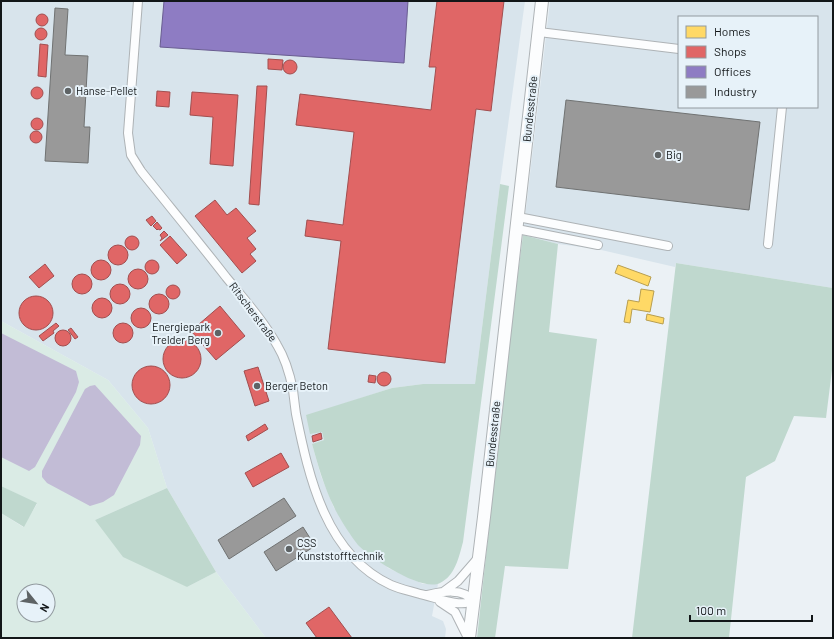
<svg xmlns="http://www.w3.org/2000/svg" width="834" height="639" font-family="Barlow,sans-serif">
<rect width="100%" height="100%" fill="#ebf1f5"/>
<path fill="#d8e4ec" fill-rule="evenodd" d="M 1,1 L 525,1 L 500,184 L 475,384 L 423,384 L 392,388 L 306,416 L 322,431 L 324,440 L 312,444 L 321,476 L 334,508 L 388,568 L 423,584 L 438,584 L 432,616 L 443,621 L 446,629 L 445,638 L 266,638 L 216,572 L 167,488 L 148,428 L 108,380 L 1,321 Z
M 550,1 L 833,1 L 833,288 L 676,263 L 675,267 L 597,249 L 558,244 L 523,235 ZM 679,17 L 817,17 L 817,107 L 679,107 Z"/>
<path fill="#daebe5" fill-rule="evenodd" d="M 1,321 L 108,380 L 148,428 L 167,488 L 95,520 L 187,587 L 216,572 L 266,638 L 1,638 L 1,513 L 23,527 L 37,504 L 1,486 ZM 24,591 L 48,591 L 48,615 L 24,615 Z"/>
<path fill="#bfd8ce" d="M 500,184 L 509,186 L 463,542 C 459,557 455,576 440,583 C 422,592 372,559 359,546 C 352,538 338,516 334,507 C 324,487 318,465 312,444 L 324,440 L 322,432 L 310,434 L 306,415 L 392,388 L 423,384 L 475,384 Z
M 523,235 L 558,244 L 549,332 L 597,339 L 568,569 L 505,566 L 495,638 L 477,638 L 511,328 Z
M 676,263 L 833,288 L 833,362 L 826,418 L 794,416 L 775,461 L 746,477 L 729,638 L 632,638 Z
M 1,486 L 37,503 L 24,527 L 1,513 Z
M 167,488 L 216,572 L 187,587 L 123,557 L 95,520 Z"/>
<path fill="#c2bcd6" d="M 1,333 L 76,371 L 79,382 L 76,392 L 35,467 L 29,471 L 1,457 Z
M 95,385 L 141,436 L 140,445 L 114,495 L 103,502 L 90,506 L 47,483 L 42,477 L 42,471 L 85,389 L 90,386 Z"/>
<path fill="#ffd966" stroke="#b89e4f" d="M 618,265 L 651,277 L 648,286 L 615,273 Z
M 641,289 L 654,291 L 650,312 L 632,309 L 630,323 L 624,322 L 628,300 L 639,302 Z
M 647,314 L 664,318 L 663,324 L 646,320 Z"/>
<path fill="#e06666" stroke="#a24e4f" d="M 437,1 L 504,1 L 491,111 L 476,109 L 445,363 L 328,349 L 341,241 L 305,236 L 307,220 L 343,225 L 354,132 L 296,125 L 300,94 L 431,110 L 436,67 L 429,67 Z
M36 20a6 6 0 1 1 12 0a6 6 0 1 1-12 0Z
M35 34a6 6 0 1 1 12 0a6 6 0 1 1-12 0Z
M 40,44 L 48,45 L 46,77 L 38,76 Z
M 268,59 L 283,60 L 282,70 L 268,69 Z
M283 67a7 7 0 1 1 14 0a7 7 0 1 1-14 0Z
M 257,86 L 267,86 L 259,205 L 249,204 Z
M31 93a6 6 0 1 1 12 0a6 6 0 1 1-12 0Z
M 157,91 L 170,92 L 169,107 L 156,106 Z
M 192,92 L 238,95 L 233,166 L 210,164 L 213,117 L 190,115 Z
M31 124a6 6 0 1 1 12 0a6 6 0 1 1-12 0Z
M30 137a6 6 0 1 1 12 0a6 6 0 1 1-12 0Z
M 215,200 L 227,215 L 236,208 L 256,231 L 247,238 L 256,249 L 250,254 L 256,261 L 242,273 L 195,216 Z
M 152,216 L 156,221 L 151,226 L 146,220 Z
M 157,222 L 162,228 L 160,230 L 158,229 L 157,230 L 153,226 Z
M 164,231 L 168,235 L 160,241 L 162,238 L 160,235 Z
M 170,236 L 187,255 L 177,264 L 160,245 Z
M125 243a7 7 0 1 1 14 0a7 7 0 1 1-14 0Z
M108 255a10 10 0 1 1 20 0a10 10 0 1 1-20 0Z
M91 270a10 10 0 1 1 20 0a10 10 0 1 1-20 0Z
M145 267a7 7 0 1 1 14 0a7 7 0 1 1-14 0Z
M 45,264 L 54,276 L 39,288 L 29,277 Z
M128 279a10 10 0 1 1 20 0a10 10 0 1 1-20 0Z
M72 284a10 10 0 1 1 20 0a10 10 0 1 1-20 0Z
M110 294a10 10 0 1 1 20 0a10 10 0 1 1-20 0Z
M166 292a7 7 0 1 1 14 0a7 7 0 1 1-14 0Z
M149 304a10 10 0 1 1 20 0a10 10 0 1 1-20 0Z
M19 313a17 17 0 1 1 34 0a17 17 0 1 1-34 0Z
M92 308a10 10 0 1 1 20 0a10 10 0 1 1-20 0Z
M 220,306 L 245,336 L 216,360 L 191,331 Z
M131 318a10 10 0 1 1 20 0a10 10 0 1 1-20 0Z
M113 333a10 10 0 1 1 20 0a10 10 0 1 1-20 0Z
M 56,323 L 59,326 L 53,331 L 54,333 L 43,341 L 39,336 Z
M 71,328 L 78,337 L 75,339 L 68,330 Z
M55 338a8 8 0 1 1 16 0a8 8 0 1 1-16 0Z
M163 359a19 19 0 1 1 38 0a19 19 0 1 1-38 0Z
M132 385a19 19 0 1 1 38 0a19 19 0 1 1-38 0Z
M 258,367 L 269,401 L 255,406 L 244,371 Z
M377 379a7 7 0 1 1 14 0a7 7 0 1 1-14 0Z
M 369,375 L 376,376 L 375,383 L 368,382 Z
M 265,424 L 268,429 L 248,441 L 246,436 Z
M 321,433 L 322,439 L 313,442 L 312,436 Z
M 281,453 L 289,467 L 253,487 L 245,473 Z
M 329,607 L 352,638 L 317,638 L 306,623 Z"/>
<path fill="#8e7cc3" stroke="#695d90" d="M 164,1 L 408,1 L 404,63 L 160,47 Z"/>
<path fill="#999" stroke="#707272" d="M 55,8 L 68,9 L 65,55 L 88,56 L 84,127 L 90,127 L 88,163 L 45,161 Z
M 566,100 L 760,122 L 749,210 L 556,187 Z
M 284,498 L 296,516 L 229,559 L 218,540 Z
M 303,527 L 315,546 L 276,571 L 264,552 Z"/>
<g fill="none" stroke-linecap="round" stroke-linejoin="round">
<defs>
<path id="street" d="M 138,1 L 128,133 L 131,155 L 141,171 C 169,206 198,241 226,277 C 244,299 263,320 277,345 C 285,358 290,375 293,390 C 294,398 295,407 296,414 C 309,478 326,555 391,585 C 400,589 410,591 420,594 C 435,597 459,608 473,601 C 463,587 441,592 427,595
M 539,32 L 679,49
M 518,217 L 668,246
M 517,229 L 598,245
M 768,244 L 782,107
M 443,592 L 458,581 L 478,558
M 440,602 L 455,612 L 468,638"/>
<path id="primary" d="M 469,638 L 484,517 L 542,1"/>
</defs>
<use href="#street" stroke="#aeb3b6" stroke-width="10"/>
<use href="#primary" stroke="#aeb3b6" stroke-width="14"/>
<use href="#street" stroke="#fcfdfe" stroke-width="8"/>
<use href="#primary" stroke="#fcfdfe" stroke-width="12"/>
</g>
<g fill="#5e6365" stroke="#e7f2f9" stroke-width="1.5">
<circle cx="68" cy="91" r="4"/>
<circle cx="658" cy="155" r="4"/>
<circle cx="218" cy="333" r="4"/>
<circle cx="257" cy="386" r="4"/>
<circle cx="289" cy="549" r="4"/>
</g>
<g text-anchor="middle" stroke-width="4" stroke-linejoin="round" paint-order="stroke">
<g font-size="11" fill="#121618" stroke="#e7f2f9" text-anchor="start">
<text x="76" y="95">Hanse-Pellet</text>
<text x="666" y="159">Big</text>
<text x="210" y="331" text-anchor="end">Energiepark<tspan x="210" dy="13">Trelder Berg</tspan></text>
<text x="265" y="390">Berger Beton</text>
<text x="297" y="547">CSS<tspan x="297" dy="13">Kunststofftechnik</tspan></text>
</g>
<g font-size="11" fill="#121618" stroke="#e7f2f9">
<text transform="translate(530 109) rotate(-84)" y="4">Bundesstraße</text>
<text transform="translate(253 312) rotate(53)" y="4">Ritscherstraße</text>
<text transform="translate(493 434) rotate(-84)" y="4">Bundesstraße</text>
</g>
</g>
<rect width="834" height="639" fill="none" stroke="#121618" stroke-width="4"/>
<rect x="678" y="16" width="140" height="92" fill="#e7f2f9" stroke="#929a9f"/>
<rect x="686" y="26" width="20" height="12" fill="#ffd966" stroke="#929a9f"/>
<text x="714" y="36" font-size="12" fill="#121618">Homes</text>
<rect x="686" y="46" width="20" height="12" fill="#e06666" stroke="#929a9f"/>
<text x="714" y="56" font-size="12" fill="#121618">Shops</text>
<rect x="686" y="66" width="20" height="12" fill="#8e7cc3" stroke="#929a9f"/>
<text x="714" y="76" font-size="12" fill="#121618">Offices</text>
<rect x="686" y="86" width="20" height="12" fill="#999999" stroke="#929a9f"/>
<text x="714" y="96" font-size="12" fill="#121618">Industry</text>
<g transform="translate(36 603) rotate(120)"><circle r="19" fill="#e7f2f9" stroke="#929a9f"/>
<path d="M0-3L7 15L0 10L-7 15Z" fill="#5e6365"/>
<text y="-6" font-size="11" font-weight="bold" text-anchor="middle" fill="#121618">N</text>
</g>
<path d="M690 615v6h122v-6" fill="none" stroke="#121618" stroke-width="2"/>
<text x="696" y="615" font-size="12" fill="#121618" stroke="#e7f2f9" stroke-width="3" paint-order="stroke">100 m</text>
</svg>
